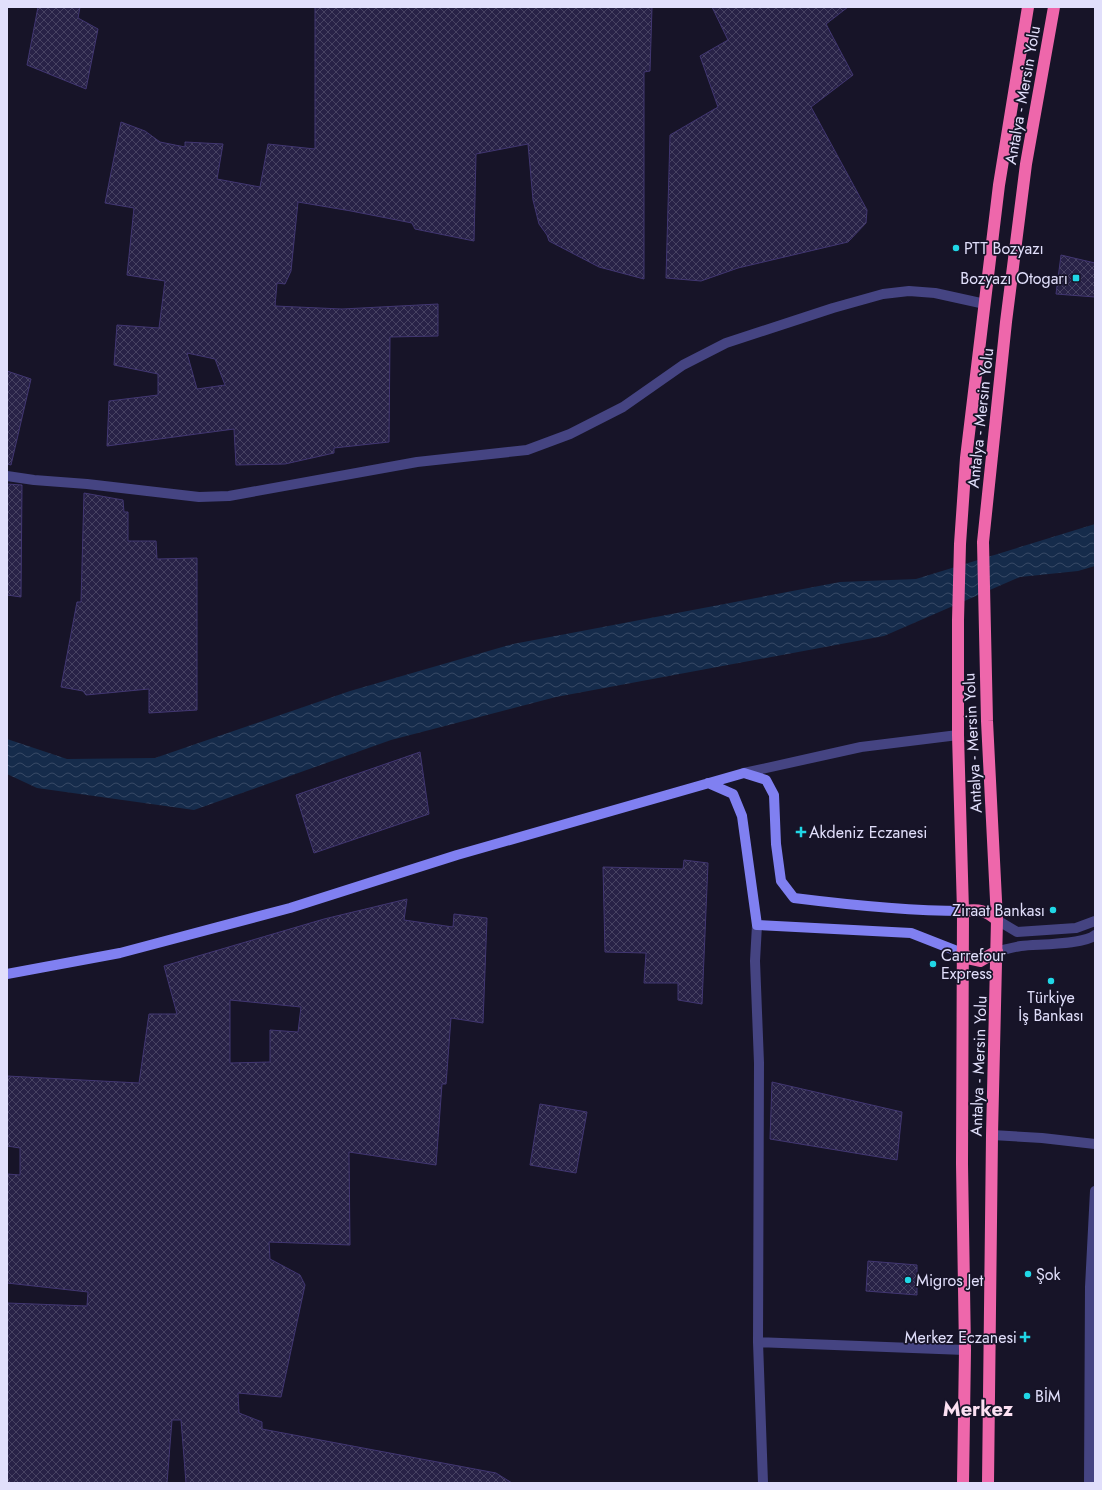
<svg xmlns="http://www.w3.org/2000/svg" width="1102" height="1490" font-family="Jost,sans-serif">
<defs>
<pattern id="water-waves" width="16" height="10" patternUnits="userSpaceOnUse"><rect width="16" height="10" fill="#152b4b"/><path d="M0 5q4-4 8 0t8 0" fill="none" stroke="#374966"/></pattern>
<pattern id="building-cross-hatch" width="8" height="8" patternUnits="userSpaceOnUse"><rect width="8" height="8" fill="#282247"/><path d="M0 0l8 8M0 8l8-8" fill="none" stroke="#474262"/></pattern>
</defs>
<rect width="100%" height="100%" fill="#171428"/>
<path fill="url(#water-waves)" d="M 1095,524 L 1095,566 L 1078,571 L 1020,577 L 884,636 L 556,697 L 391,740 L 194,810 L 37,788 L 7,774 L 7,739 L 67,759 L 155,758 L 350,691 L 513,644 L 840,582 L 916,579 Z"/>
<path fill="url(#building-cross-hatch)" stroke="#413671" fill-rule="evenodd" d="M 38,7 L 80,7 L 78,18 L 98,29 L 86,89 L 27,65 Z
M 315,7 L 652,7 L 650,71 L 644,72 L 644,279 L 599,267 L 549,241 L 547,235 L 539,224 L 533,200 L 528,144 L 476,154 L 474,241 L 415,229 L 412,223 L 351,211 L 298,202 L 291,271 L 285,284 L 277,283 L 275,306 L 342,309 L 438,304 L 438,336 L 390,337 L 389,442 L 334,448 L 334,453 L 285,464 L 236,465 L 234,429 L 107,446 L 109,401 L 158,395 L 158,374 L 114,365 L 117,325 L 159,328 L 165,281 L 127,275 L 134,208 L 105,203 L 121,122 L 145,131 L 160,142 L 185,147 L 185,142 L 223,144 L 217,179 L 260,187 L 268,144 L 315,149 ZM 187,353 L 215,359 L 225,385 L 197,389 Z
M 712,7 L 848,7 L 826,24 L 853,75 L 811,107 L 867,210 L 866,223 L 848,242 L 738,268 L 701,281 L 666,278 L 670,135 L 718,107 L 700,56 L 728,40 Z
M 1061,255 L 1095,263 L 1095,297 L 1056,294 Z
M 7,371 L 31,379 L 11,465 L 7,464 Z
M 7,484 L 22,485 L 21,597 L 7,595 Z
M 84,493 L 123,500 L 124,512 L 128,512 L 128,541 L 156,541 L 157,559 L 197,558 L 197,710 L 149,713 L 149,689 L 86,695 L 83,691 L 61,687 L 77,602 L 81,602 Z
M 420,752 L 429,814 L 314,853 L 296,795 Z
M 684,860 L 708,863 L 702,1004 L 678,1000 L 678,983 L 644,983 L 646,953 L 605,952 L 603,867 L 683,869 Z
M 407,899 L 404,920 L 453,927 L 454,914 L 487,918 L 483,1023 L 451,1018 L 446,1084 L 442,1084 L 436,1165 L 349,1152 L 350,1245 L 269,1242 L 270,1259 L 300,1275 L 305,1285 L 281,1397 L 238,1393 L 239,1413 L 262,1422 L 262,1429 L 496,1473 L 512,1483 L 186,1483 L 181,1420 L 172,1420 L 167,1483 L 7,1483 L 7,1303 L 87,1306 L 88,1292 L 7,1283 L 7,1174 L 20,1175 L 20,1148 L 7,1146 L 7,1076 L 139,1083 L 149,1014 L 177,1014 L 164,966 L 324,919 ZM 230,1000 L 301,1007 L 298,1032 L 270,1030 L 270,1062 L 230,1063 Z
M 772,1082 L 902,1112 L 897,1160 L 770,1139 Z
M 540,1104 L 587,1112 L 576,1173 L 530,1165 Z
M 868,1261 L 917,1265 L 917,1295 L 866,1291 Z"/>
<g fill="none" stroke-linecap="round" stroke-linejoin="round">
<path stroke="#454482" stroke-width="10" d="M 7,476 L 34,480 L 87,484 L 199,497 L 229,496 L 417,462 L 527,450 L 570,434 L 623,407 L 683,365 L 726,343 L 833,308 L 883,294 L 909,291 L 935,293 L 985,304
M 744,773 L 861,747 L 958,735
M 997,920 L 1017,932 L 1076,928 L 1095,921
M 757,925 L 755,961 L 759,1063 L 758,1342 L 763,1483
M 997,951 C 1005,950 1013,947 1021,946 C 1038,944 1084,945 1095,935
M 992,1135 L 1042,1138 L 1095,1144
M 758,1342 L 965,1350
M 1089,1483 L 1090,1287 L 1095,1191"/>
<path stroke="#8080f1" stroke-width="10" d="M 708,783 L 733,794 L 742,816 L 757,925 L 911,933 L 962,953
M 7,974 L 120,953 L 290,908 L 457,855 L 744,773 L 766,780 L 774,795 L 776,844 L 781,881 L 794,898 C 850,905 906,911 963,911"/>
<path stroke="#ee67ab" stroke-width="12" d="M 963,911 C 979,909 985,910 997,920
M 962,953 L 971,959 L 980,961 L 997,951
M 963,1483 L 965,1350 L 962,1164 L 963,911 L 958,735 L 958,620 L 960,544 L 966,458 L 999,185 L 1028,7
M 988,1483 L 992,1135 L 997,920 L 987,721 L 983,542 L 1006,322 L 1026,164 L 1054,7"/>
</g>
<g fill="#20d7e6" stroke="#171428" stroke-width="1.5">
<circle cx="956" cy="248" r="4"/>
<rect x="1072" y="274" width="8" height="8" rx="2"/>
<path d="M799 826h4v4h4v4h-4v4h-4v-4h-4v-4h4z"/>
<circle cx="1053" cy="910" r="4"/>
<circle cx="933" cy="964" r="4"/>
<circle cx="1051" cy="981" r="4"/>
<circle cx="1028" cy="1274" r="4"/>
<circle cx="908" cy="1280" r="4"/>
<path d="M1023 1331h4v4h4v4h-4v4h-4v-4h-4v-4h4z"/>
<circle cx="1027" cy="1396" r="4"/>
</g>
<g text-anchor="middle" stroke-width="3.5" stroke-linejoin="round" paint-order="stroke">
<g font-size="16" fill="#e1dffb" stroke="#171428">
<text transform="translate(1022 95) rotate(-80)" y="6">Antalya - Mersin Yolu</text>
<text transform="translate(980 418) rotate(-84)" y="6">Antalya - Mersin Yolu</text>
<text transform="translate(972 743) rotate(-93)" y="6">Antalya - Mersin Yolu</text>
<text transform="translate(978 1066) rotate(-88)" y="6">Antalya - Mersin Yolu</text>
</g>
<g font-size="16" fill="#e1dffb" stroke="#171428" text-anchor="start">
<text x="964" y="254">PTT Bozyazı</text>
<text x="1068" y="284" text-anchor="end">Bozyazı Otogarı</text>
<text x="809" y="838">Akdeniz Eczanesi</text>
<text x="1045" y="916" text-anchor="end">Ziraat Bankası</text>
<text x="941" y="961">Carrefour<tspan x="941" dy="18">Express</tspan></text>
<text x="1051" y="1003" text-anchor="middle">Türkiye<tspan x="1051" dy="18">İş Bankası</tspan></text>
<text x="1036" y="1280">Şok</text>
<text x="916" y="1286">Migros Jet</text>
<text x="1017" y="1343" text-anchor="end">Merkez Eczanesi</text>
<text x="1035" y="1402">BİM</text>
</g>
<g font-size="20" font-weight="bold" fill="#fce0f2" stroke="#171428">
<text x="978" y="1416">Merkez</text>
</g>
</g>
<rect width="1102" height="1490" fill="none" stroke="#e1dffb" stroke-width="16"/>
</svg>
